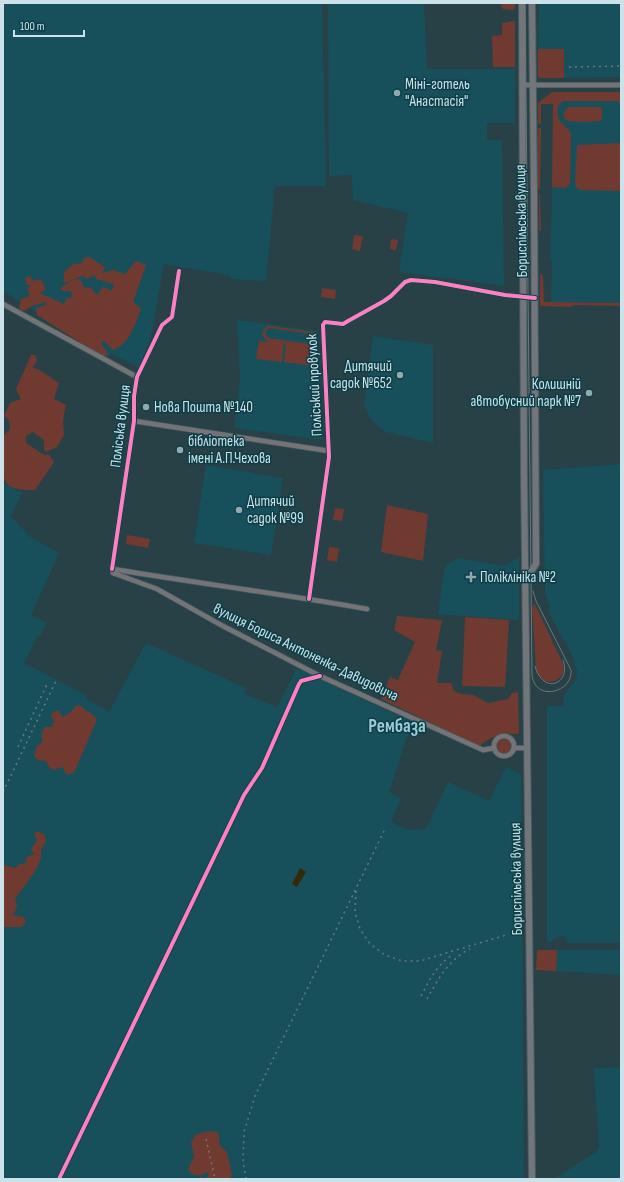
<svg xmlns="http://www.w3.org/2000/svg" width="624" height="1182" font-family="'Sofia Sans Condensed',sans-serif">
<rect width="100%" height="100%" fill="#274146"/>
<path fill="#17505b" d="M 3,3 L 322,3 L 326,186 L 275,186 L 266,281 L 232,279 L 228,275 L 164,264 L 151,336 L 139,368 L 111,353 L 108,358 L 3,291 Z
M 328,3 L 424,3 L 427,69 L 515,69 L 515,123 L 487,123 L 487,140 L 502,140 L 504,286 L 399,272 L 408,213 L 353,200 L 352,175 L 329,176 Z
M 539,3 L 621,3 L 621,77 L 540,78 L 538,76 Z
M 621,95 L 621,303 L 551,302 L 552,262 L 550,260 L 552,199 L 553,98 Z
M 237,320 L 318,331 L 323,440 L 234,428 L 240,379 Z
M 373,336 L 433,345 L 433,443 L 386,432 L 372,421 L 364,405 Z
M 621,464 L 621,943 L 568,943 L 563,935 L 553,940 L 552,942 L 547,942 L 547,706 L 564,706 L 563,696 L 577,679 L 577,671 L 573,657 L 548,611 L 550,607 L 545,593 L 543,470 Z
M 206,465 L 283,478 L 271,555 L 194,543 Z
M 3,483 L 22,493 L 11,516 L 29,536 L 59,553 L 31,615 L 47,623 L 46,624 L 40,636 L 38,635 L 24,663 L 86,695 L 86,699 L 109,712 L 146,643 L 246,688 L 244,694 L 277,707 L 297,668 L 340,689 L 412,722 L 389,792 L 401,798 L 391,822 L 409,830 L 426,829 L 448,782 L 489,801 L 506,767 L 521,775 L 524,1179 L 10,1179 L 3,1176 Z
M 519,557 L 519,620 L 438,614 L 445,566 L 459,558 L 504,566 Z
M 557,950 L 621,950 L 621,975 L 556,971 Z
M 621,1067 L 621,1179 L 554,1179 L 596,1152 L 599,1148 L 594,1068 Z"/>
<path fill="#713a30" fill-rule="evenodd" d="M 500,3 L 515,3 L 515,8 L 513,10 L 503,9 Z
M 515,21 L 515,67 L 493,67 L 492,36 L 502,35 L 502,23 Z
M 538,49 L 564,49 L 564,78 L 540,78 L 538,76 Z
M 552,92 L 621,92 L 621,106 L 619,104 L 619,101 L 563,101 C 556,105 557,113 559,120 L 569,130 L 571,134 L 570,184 L 565,188 L 552,187 L 553,104 L 541,104 L 541,124 L 538,124 L 538,103 Z
M 568,107 L 600,107 L 602,109 L 602,119 L 599,121 C 593,121 569,124 565,119 C 563,117 564,115 564,112 Z
M 538,128 L 541,128 L 540,189 L 538,189 Z
M 621,143 L 621,191 L 581,190 L 577,188 L 575,184 L 577,145 Z
M 539,194 L 540,194 L 541,231 L 539,231 Z
M 354,235 L 363,236 L 360,251 L 352,249 Z
M 391,239 L 398,240 L 396,250 L 390,249 Z
M 89,257 L 105,267 L 102,273 L 113,270 L 125,274 L 136,261 L 146,265 L 133,302 L 141,308 C 136,323 130,344 113,350 L 104,341 L 101,343 L 108,354 L 103,357 L 37,315 L 36,308 L 46,305 L 46,302 L 32,306 L 26,310 L 21,311 L 19,307 L 21,299 L 30,296 L 27,289 L 31,285 L 27,285 L 25,279 L 28,276 L 31,277 L 33,281 L 41,279 L 46,289 L 40,293 L 64,304 L 66,299 L 72,297 L 71,291 L 61,291 L 61,288 C 66,284 72,279 80,279 L 84,287 L 91,288 L 97,295 L 103,287 L 112,291 L 114,284 L 96,279 L 95,275 L 87,279 L 83,276 L 64,283 L 64,272 L 75,263 L 78,264 L 82,263 L 84,258 Z
M 540,274 L 543,275 L 544,302 L 621,303 L 621,306 L 574,305 L 570,307 L 540,306 Z
M 322,288 L 336,290 L 335,299 L 321,297 Z
M 267,326 L 271,326 L 313,332 L 317,339 L 316,344 L 311,347 L 317,348 L 314,366 L 284,362 L 286,344 L 284,343 L 282,362 L 256,359 L 259,341 L 269,342 C 262,338 260,332 267,326 ZM 270,328 L 311,334 C 315,337 315,342 309,344 L 269,338 C 264,335 264,330 270,328 Z
M 31,355 L 35,355 L 37,360 L 33,368 L 38,369 L 59,383 L 54,399 L 66,405 L 63,421 L 64,435 L 57,447 L 46,452 L 44,449 L 44,440 L 33,432 L 26,436 L 26,443 L 44,455 L 49,455 L 54,462 L 35,490 C 28,490 14,490 8,485 C 0,480 3,447 3,436 L 10,429 L 9,420 L 4,416 L 10,403 L 21,399 L 16,389 Z
M 387,505 L 428,514 L 423,561 L 381,552 Z
M 335,508 L 344,509 L 342,521 L 333,520 Z
M 127,535 L 150,539 L 148,548 L 126,544 Z
M 329,547 L 339,548 L 337,562 L 327,560 Z
M 534,603 C 541,617 548,631 554,645 C 557,651 561,658 563,665 C 566,677 555,684 544,681 L 538,674 L 536,668 L 532,608 Z
M 397,616 L 442,620 L 436,650 L 442,651 L 437,683 L 451,683 L 454,691 L 461,694 L 473,695 L 488,703 L 508,699 L 512,693 L 518,692 L 519,734 C 501,733 494,735 479,746 L 381,699 L 390,677 L 398,680 L 415,642 L 394,630 Z
M 465,617 L 509,620 L 505,687 L 462,686 Z
M 80,705 C 85,711 93,713 97,719 L 75,771 L 69,775 L 65,773 L 63,767 L 53,770 L 48,766 L 47,762 L 42,760 L 38,761 L 34,755 L 37,746 L 43,742 C 41,736 41,732 45,727 L 52,727 L 54,722 L 51,714 L 55,711 L 59,711 L 62,717 L 70,713 L 76,706 Z
M497 746a7 7 0 1 1 14 0a7 7 0 1 1-14 0Z
M 37,831 L 44,834 L 46,841 L 41,850 C 44,865 23,887 15,899 L 17,906 L 13,915 L 24,917 L 26,922 L 22,927 L 3,927 L 3,897 L 4,896 L 3,865 L 16,868 L 19,864 L 26,863 L 27,857 L 34,854 L 31,849 L 37,841 L 34,834 Z
M 538,950 L 557,950 L 556,971 L 536,970 L 537,951 Z
M 208,1131 L 218,1132 L 220,1146 L 227,1152 L 232,1175 L 230,1179 L 196,1179 L 201,1177 L 206,1179 L 209,1174 L 207,1172 L 202,1175 L 194,1175 L 188,1170 L 194,1156 L 191,1143 L 195,1135 Z"/>
<path fill="#332b07" d="M 300,868 L 306,872 L 297,887 L 292,884 Z"/>
<g fill="none" stroke-linecap="round" stroke-linejoin="round">
<defs>
<path id="minor" d="M 522,85 L 621,85
M 3,304 L 137,377
M 134,421 L 329,451
M 112,569 L 113,573 L 116,574 L 157,589 L 221,625 L 320,676 L 483,750 L 494,748
M 112,569 L 134,421 L 134,396 L 137,377 L 162,325 L 172,317 L 179,271
M 112,569 C 197,583 282,594 367,609
M 309,599 L 329,457 L 323,325 L 325,322 L 343,324 L 348,321 L 384,301 L 391,296 L 405,282 L 411,280 L 435,282 L 505,295 L 535,298
M494 746a10 10 0 1 1 20 0a10 10 0 1 1-20 0Z
M 514,748 L 528,748
M 59,1179 L 244,795 L 262,768 L 299,684 L 301,681 L 320,676"/>
<path id="secondary" d="M 522,3 L 524,474 L 532,1179
M 526,580 L 536,564 L 534,191 L 532,3"/>
</defs>
<use href="#minor" stroke="#475c61" stroke-width="6"/>
<use href="#secondary" stroke="#475c61" stroke-width="8"/>
<use href="#minor" stroke="#747477" stroke-width="4.5"/>
<use href="#secondary" stroke="#72767a" stroke-width="6"/>
<path stroke="#6d777b" stroke-width="1" d="M 525,3 L 532,675 C 535,702 573,693 571,670 L 536,601 L 533,591
M 535,666 C 543,696 572,684 563,660"/>
<path stroke="#6d777b" stroke-width="1.5" stroke-dasharray="2 4" stroke-linecap="butt" d="M 569,67 L 621,66
M 18,747 L 48,682
M 3,792 L 56,681
M 356,891 L 355,912 L 360,929 L 370,944 L 385,955 L 402,961 L 420,961 L 506,935
M 421,996 C 430,979 437,964 454,954
M 427,999 C 438,979 449,959 470,949
M 206,1139 L 215,1179
M 246,1179 L 243,1162 L 244,1132 L 255,1096 L 384,831"/>
<defs>
<path id="cycleway" d="M 112,569 L 134,421 L 134,396 L 137,377 L 162,325 L 172,317 L 179,271
M 309,599 L 329,457 L 323,325 L 325,322 L 343,324 L 348,321 L 384,301 L 391,296 L 405,282 L 411,280 L 435,282 L 505,295 L 535,298
M 59,1179 L 244,795 L 262,768 L 299,684 L 301,681 L 320,676"/>
</defs>
<use href="#cycleway" stroke="#0d3e48" stroke-width="6"/>
<use href="#cycleway" stroke="#ff80c0" stroke-width="4"/>
</g>
<g fill="#91aaaf" stroke="#0d3e48" stroke-width="1.5">
<circle cx="397" cy="93" r="4"/>
<circle cx="400" cy="375" r="4"/>
<circle cx="589" cy="393" r="4"/>
<circle cx="146" cy="407" r="4"/>
<circle cx="180" cy="450" r="4"/>
<circle cx="239" cy="510" r="4"/>
<path d="M469 571h4v4h4v4h-4v4h-4v-4h-4v-4h4z"/>
</g>
<g text-anchor="middle" stroke-width="3" stroke-linejoin="round" paint-order="stroke">
<g font-size="15" fill="#cae2e8" stroke="#0d3e48" text-anchor="start">
<text x="405" y="89">Міні-готель<tspan x="405" dy="17">"Анастасія"</tspan></text>
<text x="392" y="371" text-anchor="end">Дитячий<tspan x="392" dy="17">садок №652</tspan></text>
<text x="581" y="389" text-anchor="end">Колишній<tspan x="581" dy="17">автобусний парк №7</tspan></text>
<text x="154" y="412">Нова Пошта №140</text>
<text x="188" y="446">бібліотека<tspan x="188" dy="17">імені А.П.Чехова</tspan></text>
<text x="247" y="506">Дитячий<tspan x="247" dy="17">садок №99</tspan></text>
<text x="480" y="582">Поліклініка №2</text>
</g>
<g font-size="15" fill="#cae2e8" stroke="#0d3e48">
<text transform="translate(521 221) rotate(-91)" y="5">Бориспільська вулиця</text>
<text transform="translate(314 385) rotate(-93)" y="5">Поліський провулок</text>
<text transform="translate(120 426) rotate(-83)" y="5">Поліська вулиця</text>
<text transform="translate(306 652) rotate(26)" y="5">вулиця Бориса Антоненка-Давидовича</text>
<text transform="translate(516 879) rotate(-91)" y="5">Бориспільська вулиця</text>
</g>
<g font-size="19" font-weight="bold" fill="#9acad4" stroke="#0d3e48">
<text x="397" y="732">Рембаза</text>
</g>
</g>
<rect width="624" height="1182" fill="none" stroke="#cae2e8" stroke-width="8"/>
<path d="M14 30v6h70v-6" fill="none" stroke="#cae2e8" stroke-width="2"/>
<text x="20" y="30" font-size="12" fill="#cae2e8" stroke="#0d3e48" stroke-width="3" paint-order="stroke">100 m</text>
</svg>
